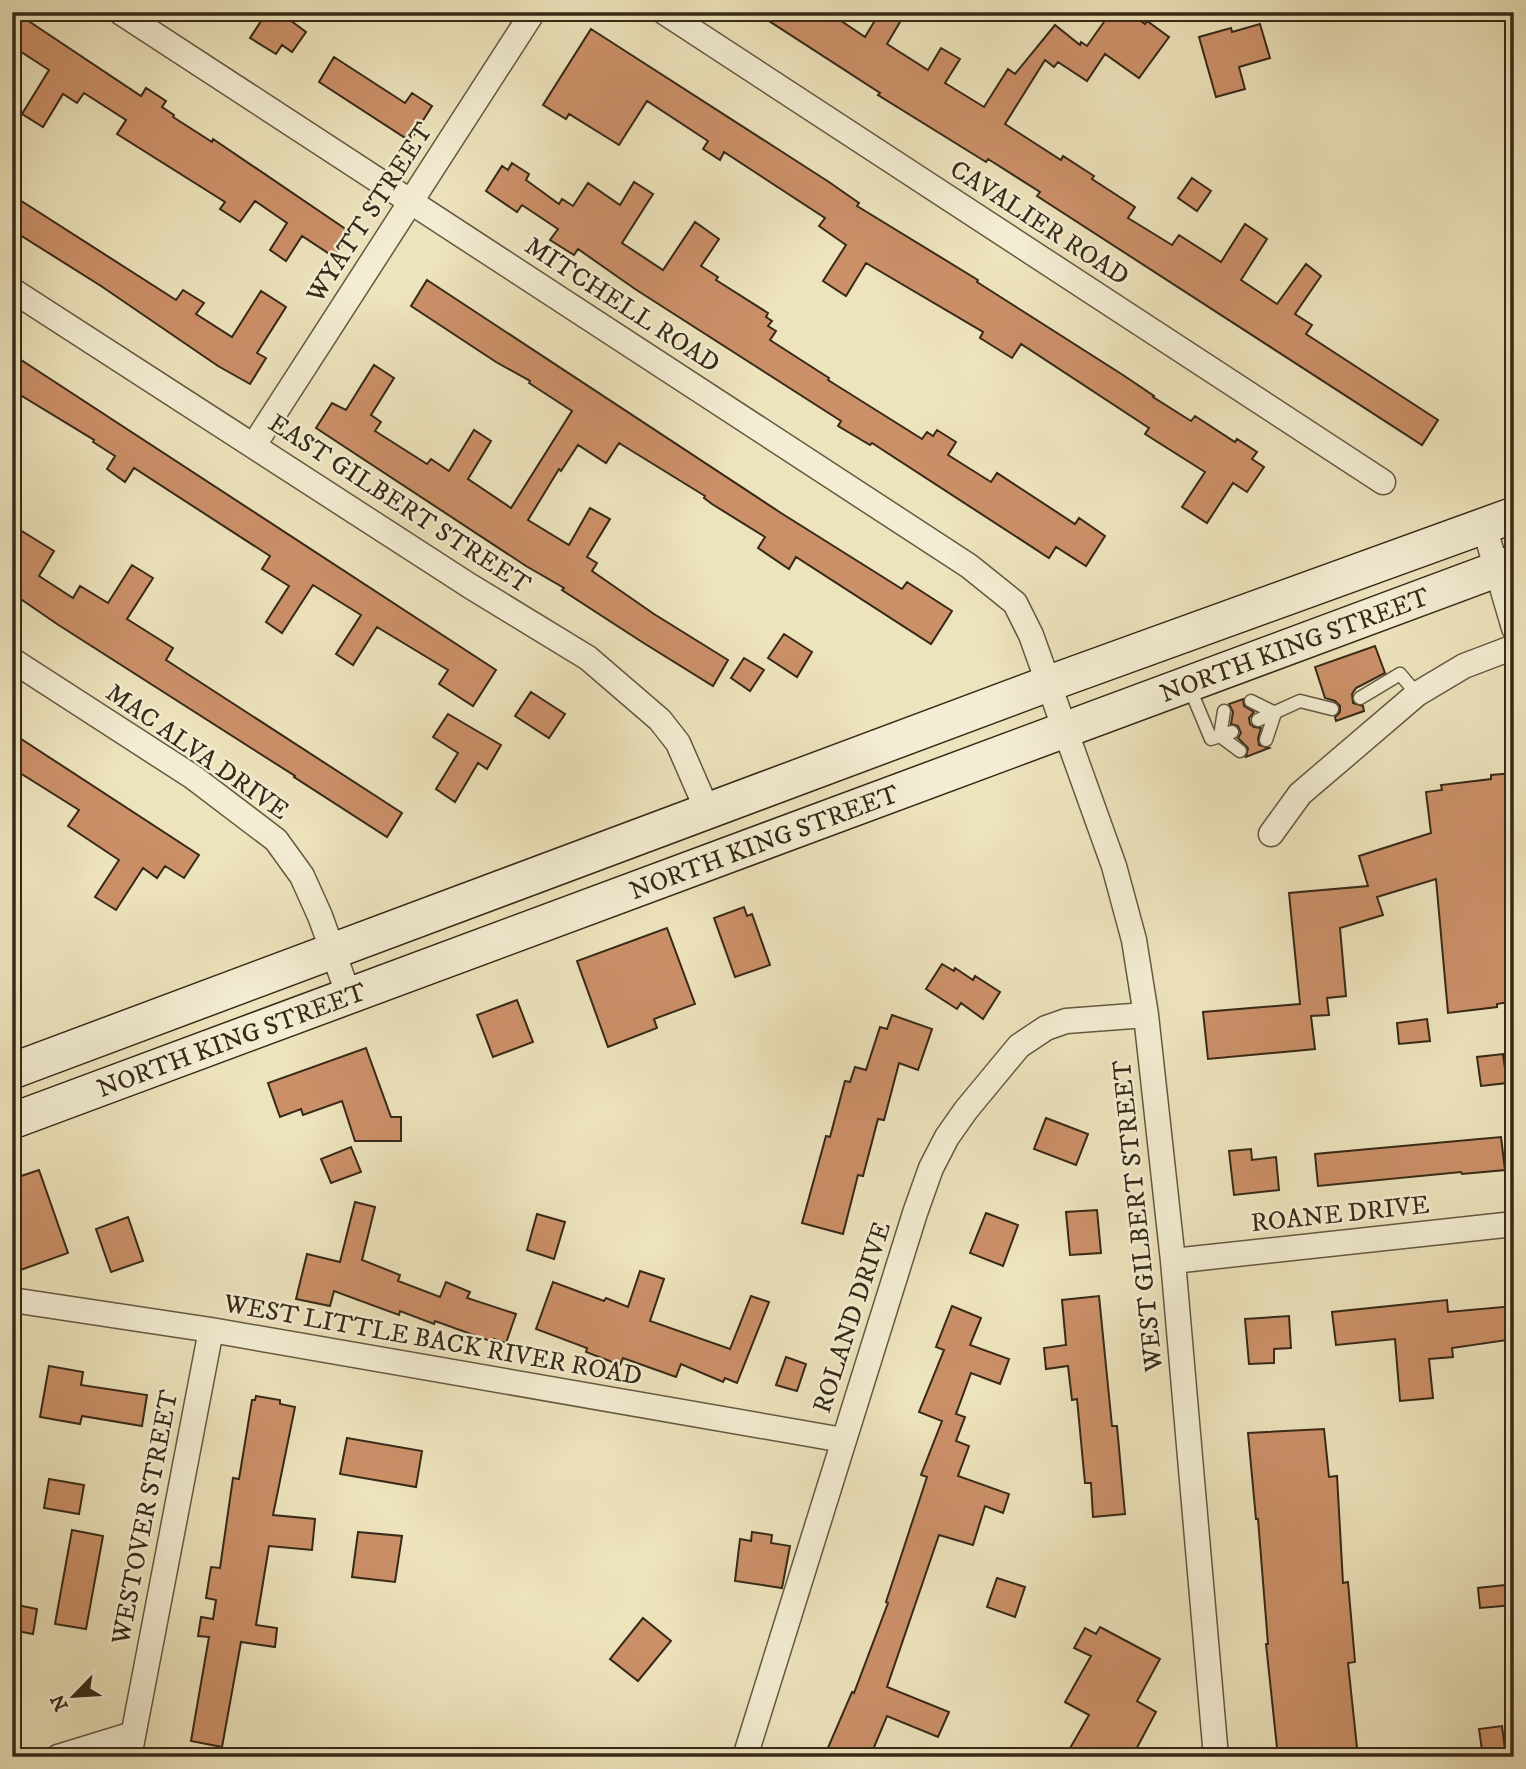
<svg xmlns="http://www.w3.org/2000/svg" width="1526" height="1769" font-family="'IM FELL DW Pica',serif">
<rect width="100%" height="100%" fill="#ede3bc"/>
<filter id="stains"><feTurbulence type="fractalNoise" baseFrequency=".00286" numOctaves="4"/><feColorMatrix values="0 0 0 0 .2 0 0 0 0 .09 0 0 0 0 .02 0 0 0 .5 -.17"/></filter>
<radialGradient id="worn" r=".72"><stop offset=".6" stop-color="#630" stop-opacity="0"/><stop offset="1" stop-color="#630" stop-opacity=".3"/></radialGradient>
<path fill="#cc9069" stroke="#362917" stroke-width="2" d="M 267,12 L 279,12 L 306,32 L 292,52 L 282,45 L 276,54 L 250,38 Z
M 755,12 L 828,12 L 865,37 L 880,12 L 906,12 L 887,44 L 928,70 L 941,48 L 960,59 L 945,83 L 984,107 L 1008,69 L 1015,74 L 1055,25 L 1080,45 L 1081,42 L 1087,46 L 1111,12 L 1128,12 L 1145,24 L 1147,21 L 1169,37 L 1139,78 L 1105,54 L 1087,81 L 1058,62 L 1054,67 L 1045,60 L 1005,124 L 1061,160 L 1063,156 L 1094,176 L 1092,179 L 1135,207 L 1128,218 L 1172,245 L 1179,235 L 1221,262 L 1245,224 L 1267,239 L 1241,280 L 1277,304 L 1306,264 L 1321,276 L 1295,314 L 1312,325 L 1306,334 L 1438,420 L 1422,445 L 1037,196 L 1040,192 L 988,159 L 986,162 L 878,95 L 880,93 Z
M 24,18 L 141,96 L 146,88 L 166,101 L 162,107 L 174,115 L 173,117 L 212,142 L 213,139 L 350,232 L 334,257 L 302,236 L 286,261 L 270,250 L 287,223 L 255,201 L 240,222 L 220,209 L 225,202 L 117,134 L 126,120 L 84,93 L 77,103 L 63,94 L 43,127 L 22,114 L 49,70 L 12,46 L 12,36 Z
M 1260,24 L 1270,58 L 1239,67 L 1245,89 L 1216,97 L 1199,37 L 1231,28 L 1232,32 Z
M 591,29 L 829,182 L 859,203 L 857,206 L 978,280 L 977,282 L 1123,375 L 1154,396 L 1153,397 L 1191,421 L 1195,416 L 1235,442 L 1237,439 L 1257,452 L 1252,459 L 1264,467 L 1247,492 L 1233,483 L 1207,523 L 1182,507 L 1205,472 L 1145,434 L 1149,428 L 1021,344 L 1012,358 L 980,338 L 983,332 L 866,263 L 846,296 L 823,281 L 846,245 L 819,226 L 825,218 L 724,152 L 720,160 L 703,149 L 708,141 L 647,101 L 619,145 L 569,114 L 566,119 L 543,105 Z
M 334,57 L 405,103 L 412,93 L 432,106 L 410,141 L 319,82 Z
M 512,163 L 529,174 L 526,180 L 559,204 L 562,199 L 573,206 L 588,183 L 620,205 L 634,182 L 653,194 L 622,243 L 663,270 L 695,222 L 719,239 L 701,266 L 718,277 L 716,280 L 768,313 L 766,317 L 772,321 L 768,326 L 776,331 L 770,340 L 829,378 L 828,380 L 922,439 L 927,432 L 933,436 L 937,430 L 956,442 L 948,455 L 991,482 L 997,473 L 1075,524 L 1079,518 L 1105,536 L 1086,566 L 1056,547 L 1049,558 L 872,443 L 870,445 L 838,426 L 841,421 L 635,289 L 578,249 L 574,255 L 550,240 L 558,229 L 522,205 L 517,212 L 486,191 L 502,166 L 508,170 Z
M 1192,178 L 1211,191 L 1197,211 L 1178,198 Z
M 12,195 L 176,300 L 183,290 L 204,303 L 196,314 L 232,337 L 261,291 L 286,307 L 257,353 L 266,358 L 250,384 L 218,366 L 101,286 L 12,230 Z
M 427,280 L 781,513 L 902,589 L 907,582 L 952,611 L 931,644 L 796,557 L 789,569 L 758,548 L 765,537 L 712,504 L 704,498 L 705,496 L 619,443 L 606,463 L 578,445 L 561,471 L 559,469 L 528,520 L 569,545 L 590,508 L 610,519 L 587,557 L 597,563 L 592,571 L 654,614 L 728,660 L 713,686 L 642,642 L 562,590 L 564,588 L 526,566 L 316,428 L 332,403 L 346,410 L 374,365 L 394,378 L 371,415 L 381,422 L 375,431 L 427,464 L 431,459 L 449,471 L 474,430 L 491,441 L 468,479 L 511,508 L 572,411 L 529,383 L 530,381 L 496,362 L 411,306 Z
M 12,354 L 496,670 L 473,706 L 439,684 L 448,670 L 377,627 L 353,665 L 336,654 L 361,615 L 313,585 L 282,633 L 266,622 L 289,586 L 262,569 L 270,556 L 134,468 L 125,482 L 107,469 L 115,456 L 93,442 L 94,440 L 12,390 Z
M 12,525 L 54,551 L 39,576 L 73,598 L 80,586 L 108,603 L 132,565 L 153,578 L 127,619 L 173,648 L 166,660 L 402,813 L 387,837 L 294,777 L 295,776 L 57,624 L 12,593 Z
M 784,634 L 812,652 L 797,677 L 768,658 Z
M 1375,646 L 1385,673 L 1356,688 L 1352,694 L 1353,703 L 1363,706 L 1364,711 L 1336,721 L 1335,717 L 1340,712 L 1340,706 L 1335,701 L 1325,698 L 1315,667 Z
M 744,658 L 764,670 L 750,691 L 731,678 Z
M 531,692 L 565,714 L 549,738 L 515,716 Z
M 1243,699 L 1244,706 L 1254,712 L 1249,718 L 1250,724 L 1254,727 L 1261,728 L 1258,738 L 1259,745 L 1269,748 L 1246,757 L 1248,748 L 1238,738 L 1241,733 L 1238,726 L 1231,724 L 1233,712 L 1229,704 Z
M 448,714 L 501,745 L 487,769 L 478,763 L 455,802 L 436,789 L 458,753 L 433,737 Z
M 12,733 L 199,855 L 184,878 L 165,866 L 157,878 L 143,868 L 116,910 L 95,897 L 119,860 L 68,826 L 79,810 L 12,768 Z
M 1514,773 L 1514,1001 L 1497,1004 L 1497,1007 L 1448,1013 L 1436,879 L 1377,897 L 1383,915 L 1340,928 L 1346,996 L 1327,998 L 1329,1015 L 1311,1016 L 1315,1049 L 1208,1059 L 1203,1012 L 1300,1004 L 1289,893 L 1368,886 L 1359,856 L 1431,833 L 1426,792 L 1442,790 L 1441,785 L 1491,779 L 1491,775 Z
M 744,907 L 747,916 L 752,914 L 770,965 L 735,977 L 714,918 Z
M 667,928 L 695,1004 L 654,1019 L 657,1028 L 608,1047 L 577,961 Z
M 942,964 L 954,971 L 955,968 L 973,980 L 975,976 L 1000,992 L 983,1019 L 961,1003 L 957,1009 L 926,989 Z
M 517,1000 L 533,1042 L 493,1057 L 477,1015 Z
M 892,1015 L 932,1029 L 918,1070 L 899,1063 L 884,1120 L 878,1119 L 863,1176 L 858,1175 L 843,1234 L 802,1223 L 826,1136 L 830,1137 L 845,1081 L 850,1082 L 855,1067 L 866,1070 L 880,1027 L 887,1029 Z
M 1427,1019 L 1430,1041 L 1399,1044 L 1397,1023 Z
M 366,1048 L 391,1117 L 401,1117 L 401,1141 L 355,1141 L 342,1101 L 303,1115 L 301,1109 L 280,1117 L 268,1083 Z
M 1503,1054 L 1507,1083 L 1481,1086 L 1477,1057 Z
M 1046,1118 L 1088,1134 L 1076,1165 L 1034,1149 Z
M 1501,1137 L 1505,1170 L 1462,1174 L 1461,1172 L 1318,1186 L 1315,1154 Z
M 351,1147 L 361,1172 L 331,1183 L 321,1159 Z
M 1251,1149 L 1252,1160 L 1276,1157 L 1279,1190 L 1234,1195 L 1229,1151 Z
M 39,1170 L 68,1253 L 12,1273 L 12,1179 Z
M 355,1202 L 375,1207 L 362,1260 L 400,1275 L 398,1281 L 440,1297 L 446,1282 L 470,1292 L 467,1298 L 516,1314 L 506,1343 L 494,1339 L 493,1342 L 435,1321 L 434,1324 L 400,1311 L 399,1315 L 334,1291 L 330,1306 L 296,1299 L 307,1254 L 340,1262 Z
M 1097,1210 L 1101,1253 L 1070,1255 L 1066,1212 Z
M 986,1213 L 1018,1225 L 1003,1266 L 970,1253 Z
M 537,1214 L 565,1222 L 554,1259 L 527,1250 Z
M 128,1217 L 143,1261 L 111,1272 L 96,1229 Z
M 640,1271 L 664,1279 L 650,1321 L 730,1349 L 751,1296 L 769,1302 L 737,1383 L 725,1378 L 723,1382 L 681,1364 L 676,1377 L 623,1358 L 620,1365 L 586,1352 L 587,1348 L 536,1329 L 553,1282 L 604,1301 L 606,1298 L 628,1307 Z
M 1099,1296 L 1112,1426 L 1117,1426 L 1125,1514 L 1093,1517 L 1091,1483 L 1085,1483 L 1077,1399 L 1072,1400 L 1068,1366 L 1046,1369 L 1044,1348 L 1066,1345 L 1062,1300 Z
M 1447,1300 L 1448,1312 L 1514,1306 L 1514,1339 L 1452,1348 L 1453,1357 L 1429,1359 L 1433,1398 L 1400,1401 L 1395,1339 L 1336,1345 L 1332,1312 Z
M 952,1306 L 981,1318 L 970,1345 L 1009,1359 L 1000,1384 L 971,1373 L 956,1414 L 965,1417 L 956,1441 L 969,1446 L 958,1476 L 1009,1494 L 1003,1513 L 985,1506 L 973,1545 L 939,1535 L 887,1687 L 949,1712 L 938,1737 L 887,1716 L 870,1757 L 824,1757 L 852,1692 L 854,1693 L 888,1603 L 886,1602 L 927,1477 L 921,1475 L 942,1421 L 919,1412 L 944,1350 L 936,1347 Z
M 1289,1316 L 1291,1348 L 1274,1349 L 1274,1363 L 1249,1364 L 1245,1319 Z
M 786,1357 L 806,1364 L 797,1391 L 776,1385 Z
M 49,1366 L 83,1372 L 81,1385 L 147,1395 L 142,1426 L 82,1416 L 80,1424 L 40,1417 Z
M 256,1396 L 280,1400 L 280,1404 L 295,1407 L 273,1515 L 315,1519 L 312,1550 L 269,1546 L 256,1625 L 277,1628 L 275,1647 L 241,1642 L 222,1747 L 191,1741 L 209,1637 L 198,1636 L 201,1617 L 213,1619 L 216,1600 L 206,1598 L 211,1567 L 220,1568 L 233,1478 L 239,1479 L 252,1400 L 255,1400 Z
M 1324,1429 L 1329,1477 L 1337,1476 L 1343,1583 L 1348,1582 L 1355,1662 L 1348,1663 L 1358,1757 L 1278,1757 L 1266,1644 L 1268,1644 L 1258,1519 L 1256,1519 L 1248,1433 Z
M 347,1438 L 422,1451 L 416,1487 L 340,1474 Z
M 49,1479 L 84,1485 L 79,1514 L 44,1508 Z
M 72,1530 L 103,1536 L 86,1629 L 55,1624 Z
M 358,1532 L 402,1536 L 395,1582 L 352,1577 Z
M 752,1532 L 772,1535 L 771,1543 L 790,1546 L 782,1588 L 735,1581 L 740,1539 L 751,1541 Z
M 997,1578 L 1025,1587 L 1015,1617 L 987,1607 Z
M 1514,1584 L 1514,1605 L 1480,1608 L 1478,1588 Z
M 12,1604 L 37,1609 L 33,1634 L 12,1630 Z
M 643,1618 L 671,1641 L 638,1681 L 610,1659 Z
M 1100,1627 L 1160,1659 L 1137,1701 L 1156,1712 L 1132,1757 L 1065,1757 L 1089,1715 L 1065,1702 L 1091,1656 L 1074,1648 L 1085,1628 L 1096,1634 Z
M 1502,1726 L 1506,1757 L 1483,1757 L 1479,1729 Z"/>
<g fill="none" stroke-linecap="round" stroke-linejoin="round">
<defs>
<path id="lane" d="M 1188,684 L 1211,739 L 1220,736 L 1240,751
M 1360,698 L 1400,674 L 1417,694
M 1251,701 L 1275,713 L 1266,740
M 1224,711 L 1220,736 L 1232,732
M 1258,720 L 1300,701 L 1332,709"/>
<path id="street" d="M 120,12 L 969,566 L 1015,603 L 1031,635 L 1114,866 L 1134,940 L 1146,1015 L 1173,1261 L 1216,1757
M 664,12 L 1383,482
M 12,290 L 470,586 L 588,658 L 660,720 L 678,743 L 708,812
M 254,445 L 533,12
M 1484,526 L 1514,628
M 12,660 L 193,777 L 276,840 L 302,876 L 320,916 L 349,996
M 1271,834 L 1300,794 L 1417,694 L 1464,666 L 1514,647
M 1173,1261 L 1514,1224
M 12,1300 L 211,1330 L 843,1440
M 58,1757 L 133,1734
M 129,1757 L 211,1330
M 745,1757 L 915,1213 L 931,1168 L 947,1137 L 966,1110 L 1019,1046 L 1046,1028 L 1066,1021 L 1146,1015"/>
<g id="secondary">
<path d="M 12,1071 L 1050,683 L 1514,515"/>
<path id="s1" d="M 12,1121 L 1514,563"/>
</g>
</defs>
<use href="#lane" stroke="#645840" stroke-width="15"/>
<use href="#street" stroke="#645840" stroke-width="27"/>
<use href="#secondary" stroke="#362917" stroke-width="38"/>
<use href="#lane" stroke="#f3edd3" stroke-width="12"/>
<use href="#street" stroke="#f3edd3" stroke-width="24"/>
<use href="#secondary" stroke="#f3edd3" stroke-width="35"/>
</g>
<g text-anchor="middle" stroke-width="5" stroke-linejoin="round" paint-order="stroke">
<g font-size="26" fill="#362917" stroke="#f3edd3">
<text transform="translate(369 212) rotate(-57)" y="9">WYATT STREET</text>
<text transform="translate(1040 222) rotate(33)" y="9">CAVALIER ROAD</text>
<text transform="translate(623 304) rotate(33)" y="9">MITCHELL ROAD</text>
<text transform="translate(400 503) rotate(33)" y="9">EAST GILBERT STREET</text>
<text dy="9" stroke="none"><textPath href="#s1" startOffset="1368">NORTH KING STREET</textPath></text>
<text transform="translate(198 751) rotate(35)" y="9">MAC ALVA DRIVE</text>
<text dy="9" stroke="none"><textPath href="#s1" startOffset="802">NORTH KING STREET</textPath></text>
<text dy="9" stroke="none"><textPath href="#s1" startOffset="234">NORTH KING STREET</textPath></text>
<text transform="translate(1340 1213) rotate(-6)" y="9">ROANE DRIVE</text>
<text transform="translate(1137 1216) rotate(-96)" y="9">WEST GILBERT STREET</text>
<text transform="translate(851 1317) rotate(-72)" y="9">ROLAND DRIVE</text>
<text transform="translate(433 1339) rotate(10)" y="9">WEST LITTLE BACK RIVER ROAD</text>
<text transform="translate(144 1517) rotate(-79)" y="9">WESTOVER STREET</text>
</g>
</g>
<rect width="1526" height="1769" fill="none" stroke="#ede3bc" stroke-width="42"/>
<rect x="14" y="14" width="1498" height="1741" fill="none" stroke="#362917" stroke-width="3.5"/>
<rect x="21" y="21" width="1484" height="1727" fill="none" stroke="#362917" stroke-width="2"/>
<g transform="translate(74 1696) rotate(245)" stroke="#f3edd3" stroke-width="5" paint-order="stroke">
<path d="M0-5L12 26L0 18L-12 26Z" fill="#362917"/>
<text y="-10" font-size="19" font-weight="bold" text-anchor="middle" fill="#362917">N</text>
</g>
<rect width="100%" height="100%" filter="url(#stains)"/>
<rect width="100%" height="100%" fill="url(#worn)"/>
</svg>
